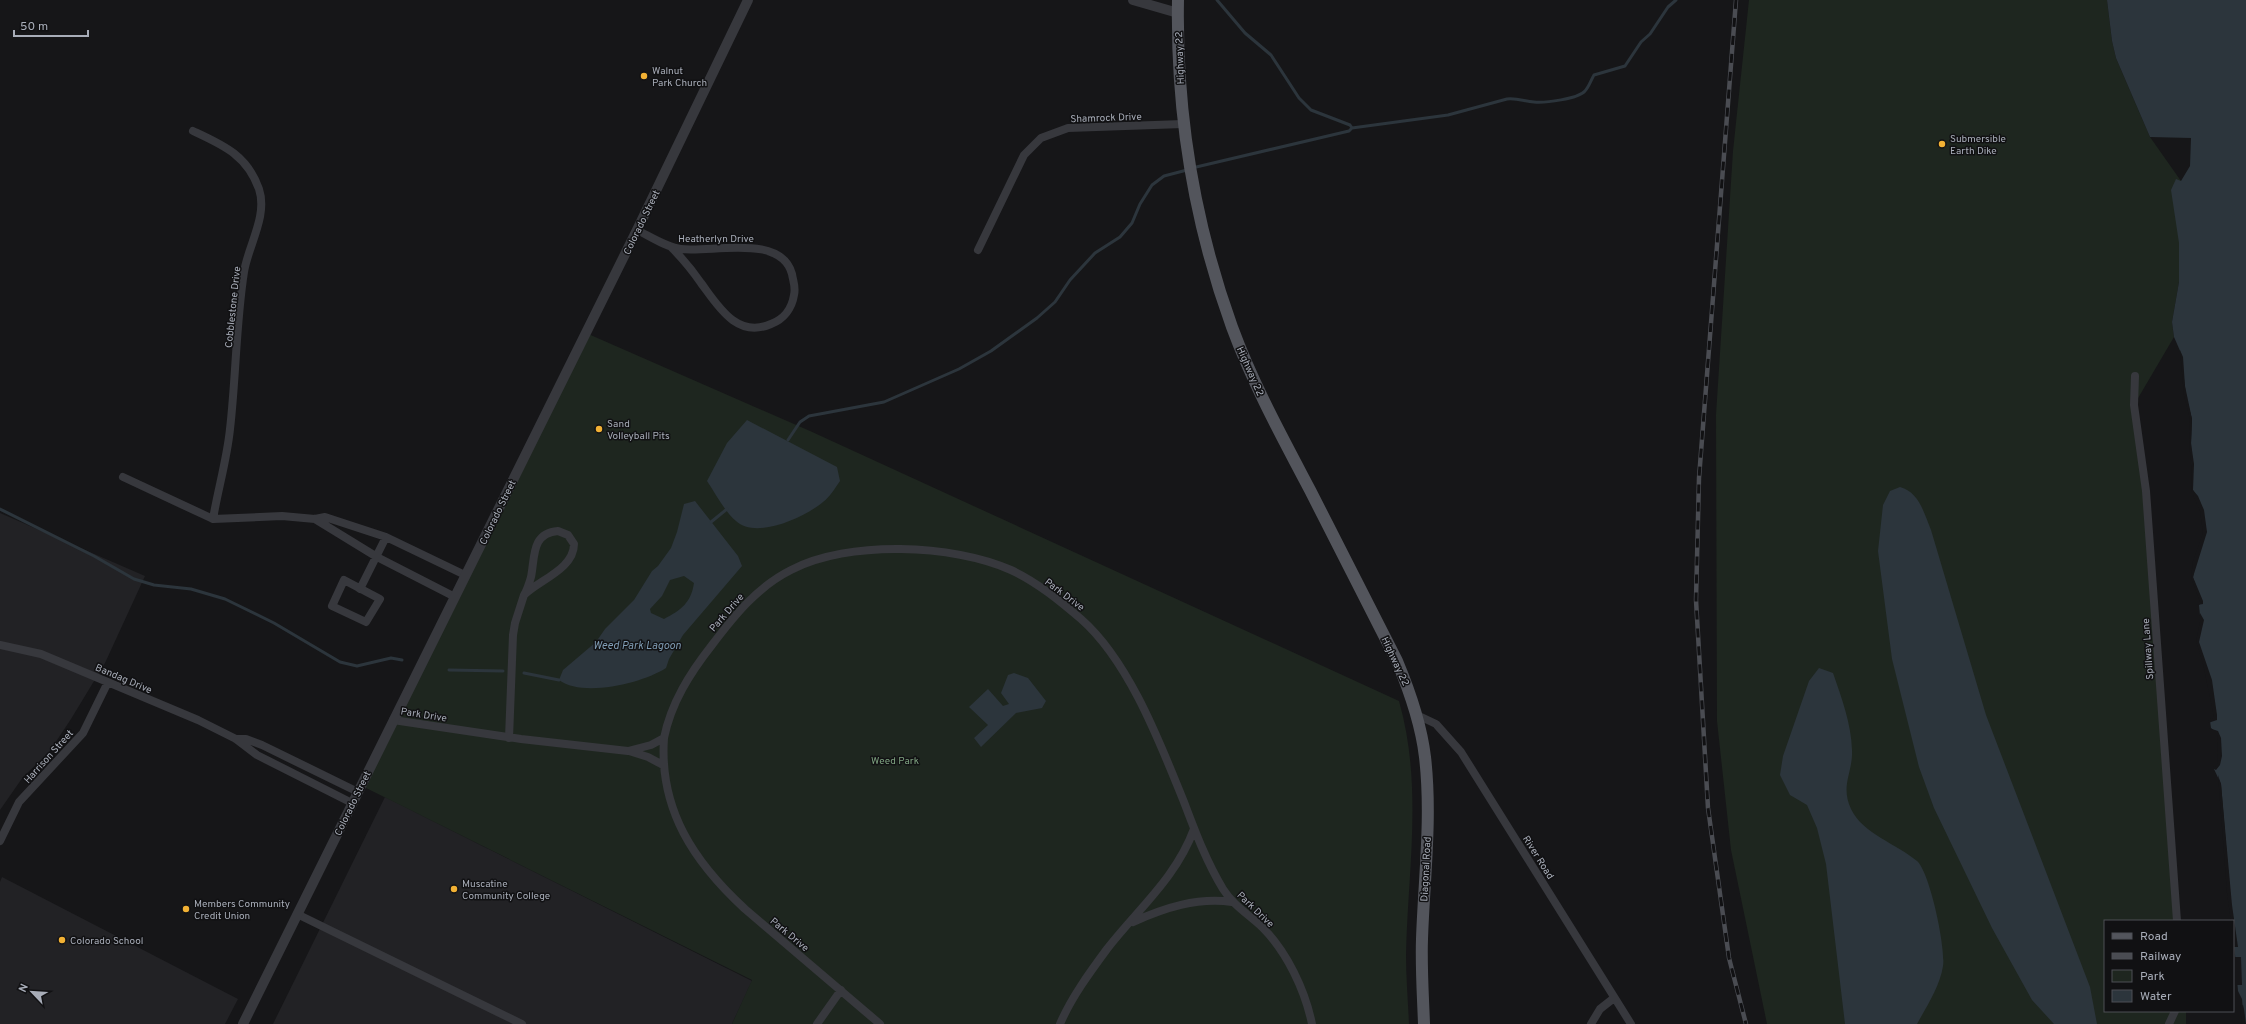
<svg xmlns="http://www.w3.org/2000/svg" width="2246" height="1024" font-family="Overpass,sans-serif">
<rect width="100%" height="100%" fill="#161618"/>
<path fill="#222225" d="M 0,513 L 145,576 L 105,663 L 71,719 L 49,752 L 23,777 L 0,810 Z
M 385,797 L 752,981 L 732,1024 L 273,1024 Z
M 2,877 L 238,999 L 225,1024 L 0,1024 L 0,882 Z"/>
<path fill="#1e261f" d="M 1749,0 L 2107,0 L 2112,41 L 2116,58 L 2150,137 L 2181,181 L 2179,282 L 2172,322 L 2174,337 L 2134,405 L 2146,491 L 2180,921 L 2105,921 L 2105,1011 L 2186,1011 L 2186,1024 L 1767,1024 L 1731,850 L 1717,721 L 1716,415 L 1733,151 Z
M 586,333 L 810,431 L 1399,701 C 1423,785 1408,869 1406,954 C 1406,977 1408,1001 1409,1024 L 732,1024 L 752,980 L 362,786 Z"/>
<path fill="#2c353c" fill-rule="evenodd" d="M 2107,0 L 2246,0 L 2246,1024 L 2244,1024 L 2242,999 L 2238,991 L 2221,784 L 2214,769 L 2218,767 L 2219,735 L 2211,728 L 2210,721 L 2216,719 L 2205,663 L 2198,641 L 2201,626 L 2199,605 L 2202,602 L 2193,578 L 2195,561 L 2205,533 L 2201,508 L 2193,490 L 2191,444 L 2192,419 L 2186,396 L 2181,353 L 2174,337 L 2172,322 L 2179,282 L 2179,243 L 2171,190 L 2176,179 L 2181,181 L 2190,166 L 2191,138 L 2150,137 L 2116,58 L 2112,41 Z
M 747,420 L 837,467 L 840,481 C 835,488 830,497 823,502 C 805,517 756,540 736,521 C 724,511 716,494 707,481 L 727,443 Z
M 1900,487 C 1919,492 1924,513 1931,530 L 1986,715 L 2090,987 L 2097,1024 L 2054,1024 L 2032,1000 L 1992,928 L 1934,808 L 1919,767 L 1892,659 L 1878,551 L 1883,505 L 1890,491 Z
M 695,501 L 738,556 L 742,566 L 683,635 L 669,659 L 666,668 C 643,683 583,698 559,680 L 563,670 L 596,642 L 605,629 L 634,600 L 652,571 L 658,566 L 671,548 L 677,532 L 684,504 ZM 684,576 L 694,583 C 691,603 681,610 664,619 L 651,613 L 650,609 L 662,596 L 670,580 Z
M 1819,668 L 1833,673 C 1842,699 1851,723 1852,750 C 1853,773 1840,785 1851,809 C 1863,834 1897,844 1917,861 C 1930,872 1946,949 1943,966 C 1940,986 1927,1006 1917,1024 L 1845,1024 L 1826,864 L 1817,828 L 1807,805 L 1790,795 L 1780,775 L 1783,756 L 1809,681 Z
M 1014,673 L 1028,678 L 1046,701 L 1042,708 L 1016,713 L 981,747 L 974,738 L 988,725 L 969,707 L 988,689 L 1003,706 L 1009,704 L 1001,693 L 1008,675 Z"/>
<path fill="#161618" d="M 2180,350 L 2183,357 L 2185,386 L 2192,419 L 2191,443 L 2194,464 L 2193,490 L 2198,496 L 2204,510 L 2207,532 L 2193,577 L 2203,601 L 2203,604 L 2197,605 L 2200,602 L 2191,578 L 2193,561 L 2203,533 L 2200,511 L 2191,490 L 2192,468 L 2189,444 L 2190,419 L 2184,396 Z
M 2200,613 L 2204,620 L 2199,642 L 2212,680 L 2217,715 L 2217,720 L 2208,723 L 2209,720 L 2214,717 L 2203,664 L 2196,641 L 2200,622 Z
M 2209,728 L 2218,731 L 2221,738 L 2222,756 L 2220,765 L 2216,770 L 2212,768 L 2217,765 L 2218,759 L 2217,735 Z
M 2218,775 L 2221,784 L 2232,905 L 2238,947 L 2233,947 L 2233,921 L 2231,921 L 2227,893 Z
M 2233,957 L 2241,957 L 2242,985 L 2235,985 Z
M 2243,1005 L 2244,1009 L 2246,1024 L 2242,1024 L 2240,1006 Z"/>
<g fill="none" stroke-linecap="round" stroke-linejoin="round">
<path stroke="#2c353c" stroke-width="3" d="M 1217,0 L 1245,33 L 1271,55 L 1299,98 L 1311,110 L 1350,125 L 1352,128
M 1192,168 L 1349,131 L 1352,128 L 1448,115 L 1507,99 C 1517,98 1524,101 1534,102 C 1545,103 1578,99 1585,91 C 1589,87 1591,80 1594,75 L 1625,66 L 1641,42 L 1650,34 L 1668,7 L 1676,0
M 788,440 L 800,422 L 809,416 L 884,402 L 959,369 L 991,351 L 1037,318 L 1055,302 L 1070,280 L 1095,253 L 1120,237 L 1132,223 L 1140,204 L 1152,185 L 1164,176 L 1187,170
M 0,509 L 94,556 L 134,579 L 154,585 L 191,589 L 225,599 L 274,623 L 340,662 L 357,666 L 391,658 L 402,660
M 711,522 L 727,509
M 449,670 L 503,671
M 524,673 L 559,680"/>
<path stroke="#37383d" stroke-width="8" d="M 193,131 C 223,145 247,155 259,189 C 268,216 248,246 244,272 C 236,323 236,377 230,429 C 227,459 218,489 213,519
M 637,230 C 651,237 666,247 681,249 C 711,253 781,233 792,274 C 793,281 796,287 794,295 C 792,308 784,319 771,324 C 737,339 718,306 701,283 C 692,270 683,259 672,248
M 978,250 L 1024,155 L 1041,138 L 1068,128 L 1183,124
M 2135,376 L 2134,405 L 2146,491 L 2177,921
M 123,477 L 213,519 L 282,516 L 315,519 L 325,517 L 386,537 L 465,575
M 315,519 L 377,557 L 455,597
M 558,531 L 568,535 L 574,544 C 574,569 539,580 524,595 C 527,590 529,584 531,577 C 535,558 531,533 558,531 Z
M 344,580 L 380,599 L 366,622 L 332,606 Z
M 360,589 L 386,537
M 0,645 L 41,654 L 198,720 L 236,739 L 257,755 L 352,803
M 1417,715 L 1436,724 L 1461,752 L 1631,1024
M 393,720 L 521,739 L 628,751 L 651,745 L 664,738 C 671,703 690,673 712,645 C 734,616 757,587 791,570 C 848,540 953,544 1011,570 C 1037,582 1060,601 1081,619 C 1129,661 1160,743 1184,802 C 1195,831 1206,861 1223,889 C 1233,905 1248,914 1262,927 C 1287,952 1305,990 1312,1024
M 509,738 L 513,635 L 515,623 L 524,595
M 664,738 C 659,810 694,862 745,909 L 880,1024
M 236,739 L 246,739 L 262,745 L 358,792
M 629,751 L 648,757 L 663,765
M 0,841 L 19,802 L 83,733 L 108,682
M 297,914 L 522,1024
M 1133,922 C 1164,908 1197,897 1232,902
M 817,1024 L 841,990
M 1060,1024 C 1071,998 1090,972 1107,949 C 1138,909 1176,878 1194,829
M 1591,1024 L 1600,1009 L 1614,998
M 2169,1024 L 2175,1011"/>
<path stroke="#37383d" stroke-width="10" d="M 1133,0 L 1178,13
M 243,1024 L 637,230 L 748,0"/>
<path stroke="#53555c" stroke-width="12" d="M 1178,0 C 1176,112 1194,222 1232,327 C 1253,384 1282,437 1310,490 C 1339,547 1368,604 1397,661 C 1410,692 1421,723 1425,757 C 1432,817 1424,879 1422,939 C 1421,967 1423,996 1424,1024"/>
<defs>
<path id="rail" d="M 1736,0 L 1699,478 L 1696,600 L 1708,808 L 1729,958 L 1746,1024"/>
</defs>
<use href="#rail" stroke="#4a4c52" stroke-width="4.5"/>
<use href="#rail" stroke="#111113" stroke-width="3" stroke-dasharray="9" stroke-linecap="butt"/>
</g>
<g fill="#f2b134" stroke="#111113" stroke-width="1.5">
<circle cx="644" cy="76" r="4"/>
<circle cx="1942" cy="144" r="4"/>
<circle cx="599" cy="429" r="4"/>
<circle cx="454" cy="889" r="4"/>
<circle cx="186" cy="909" r="4"/>
<circle cx="62" cy="940" r="4"/>
</g>
<g text-anchor="middle" stroke-width="3" stroke-linejoin="round" paint-order="stroke">
<g font-size="10" fill="#a8adb8" stroke="#111113">
<text transform="translate(1179 58) rotate(-92)" y="4">Highway 22</text>
<text transform="translate(1106 117) rotate(-2)" y="4">Shamrock Drive</text>
<text transform="translate(641 222) rotate(-64)" y="4">Colorado Street</text>
<text x="716" y="242">Heatherlyn Drive</text>
<text transform="translate(232 307) rotate(-84)" y="4">Cobblestone Drive</text>
<text transform="translate(1251 371) rotate(66)" y="4">Highway 22</text>
<text transform="translate(497 512) rotate(-64)" y="4">Colorado Street</text>
<text transform="translate(1065 594) rotate(37)" y="4">Park Drive</text>
<text transform="translate(726 612) rotate(-49)" y="4">Park Drive</text>
<text transform="translate(2147 649) rotate(-94)" y="4">Spillway Lane</text>
<text transform="translate(1396 661) rotate(65)" y="4">Highway 22</text>
<text transform="translate(124 678) rotate(23)" y="4">Bandag Drive</text>
<text transform="translate(424 714) rotate(9)" y="4">Park Drive</text>
<text transform="translate(48 756) rotate(-48)" y="4">Harrison Street</text>
<text transform="translate(352 803) rotate(-64)" y="4">Colorado Street</text>
<text transform="translate(1539 857) rotate(58)" y="4">River Road</text>
<text transform="translate(1425 869) rotate(-87)" y="4">Diagonal Road</text>
<text transform="translate(1256 909) rotate(44)" y="4">Park Drive</text>
<text transform="translate(790 934) rotate(40)" y="4">Park Drive</text>
</g>
<g font-size="10" fill="#a8adb8" stroke="#111113" text-anchor="start">
<text x="652" y="74">Walnut<tspan x="652" dy="12">Park Church</tspan></text>
<text x="1950" y="142">Submersible<tspan x="1950" dy="12">Earth Dike</tspan></text>
<text x="607" y="427">Sand<tspan x="607" dy="12">Volleyball Pits</tspan></text>
<text x="462" y="887">Muscatine<tspan x="462" dy="12">Community College</tspan></text>
<text x="194" y="907">Members Community<tspan x="194" dy="12">Credit Union</tspan></text>
<text x="70" y="944">Colorado School</text>
</g>
<g font-size="10" fill="#7fa381" stroke="#111113">
<text x="895" y="764">Weed Park</text>
</g>
<g font-size="11" font-style="italic" fill="#7f9bb3" stroke="#111113">
<text x="637" y="649">Weed Park Lagoon</text>
</g>
</g>
<rect x="2104" y="920" width="130" height="92" fill="#111113" stroke="#4d4f55"/>
<rect x="2112" y="933" width="20" height="6" fill="#53555c" stroke="#4d4f55"/>
<text x="2140" y="940" font-size="12" fill="#a8adb8">Road</text>
<rect x="2112" y="953" width="20" height="6" fill="#4a4c52" stroke="#4d4f55"/>
<text x="2140" y="960" font-size="12" fill="#a8adb8">Railway</text>
<rect x="2112" y="970" width="20" height="12" fill="#1e261f" stroke="#4d4f55"/>
<text x="2140" y="980" font-size="12" fill="#a8adb8">Park</text>
<rect x="2112" y="990" width="20" height="12" fill="#2c353c" stroke="#4d4f55"/>
<text x="2140" y="1000" font-size="12" fill="#a8adb8">Water</text>
<g transform="translate(32 992) rotate(295)" stroke="#111113" stroke-width="3" paint-order="stroke">
<path d="M0-3L7 15L0 10L-7 15Z" fill="#a8adb8"/>
<text y="-6" font-size="11" font-weight="bold" text-anchor="middle" fill="#a8adb8">N</text>
</g>
<path d="M14 30v6h74v-6" fill="none" stroke="#a8adb8" stroke-width="2"/>
<text x="20" y="30" font-size="12" fill="#a8adb8" stroke="#111113" stroke-width="3" paint-order="stroke">50 m</text>
</svg>
